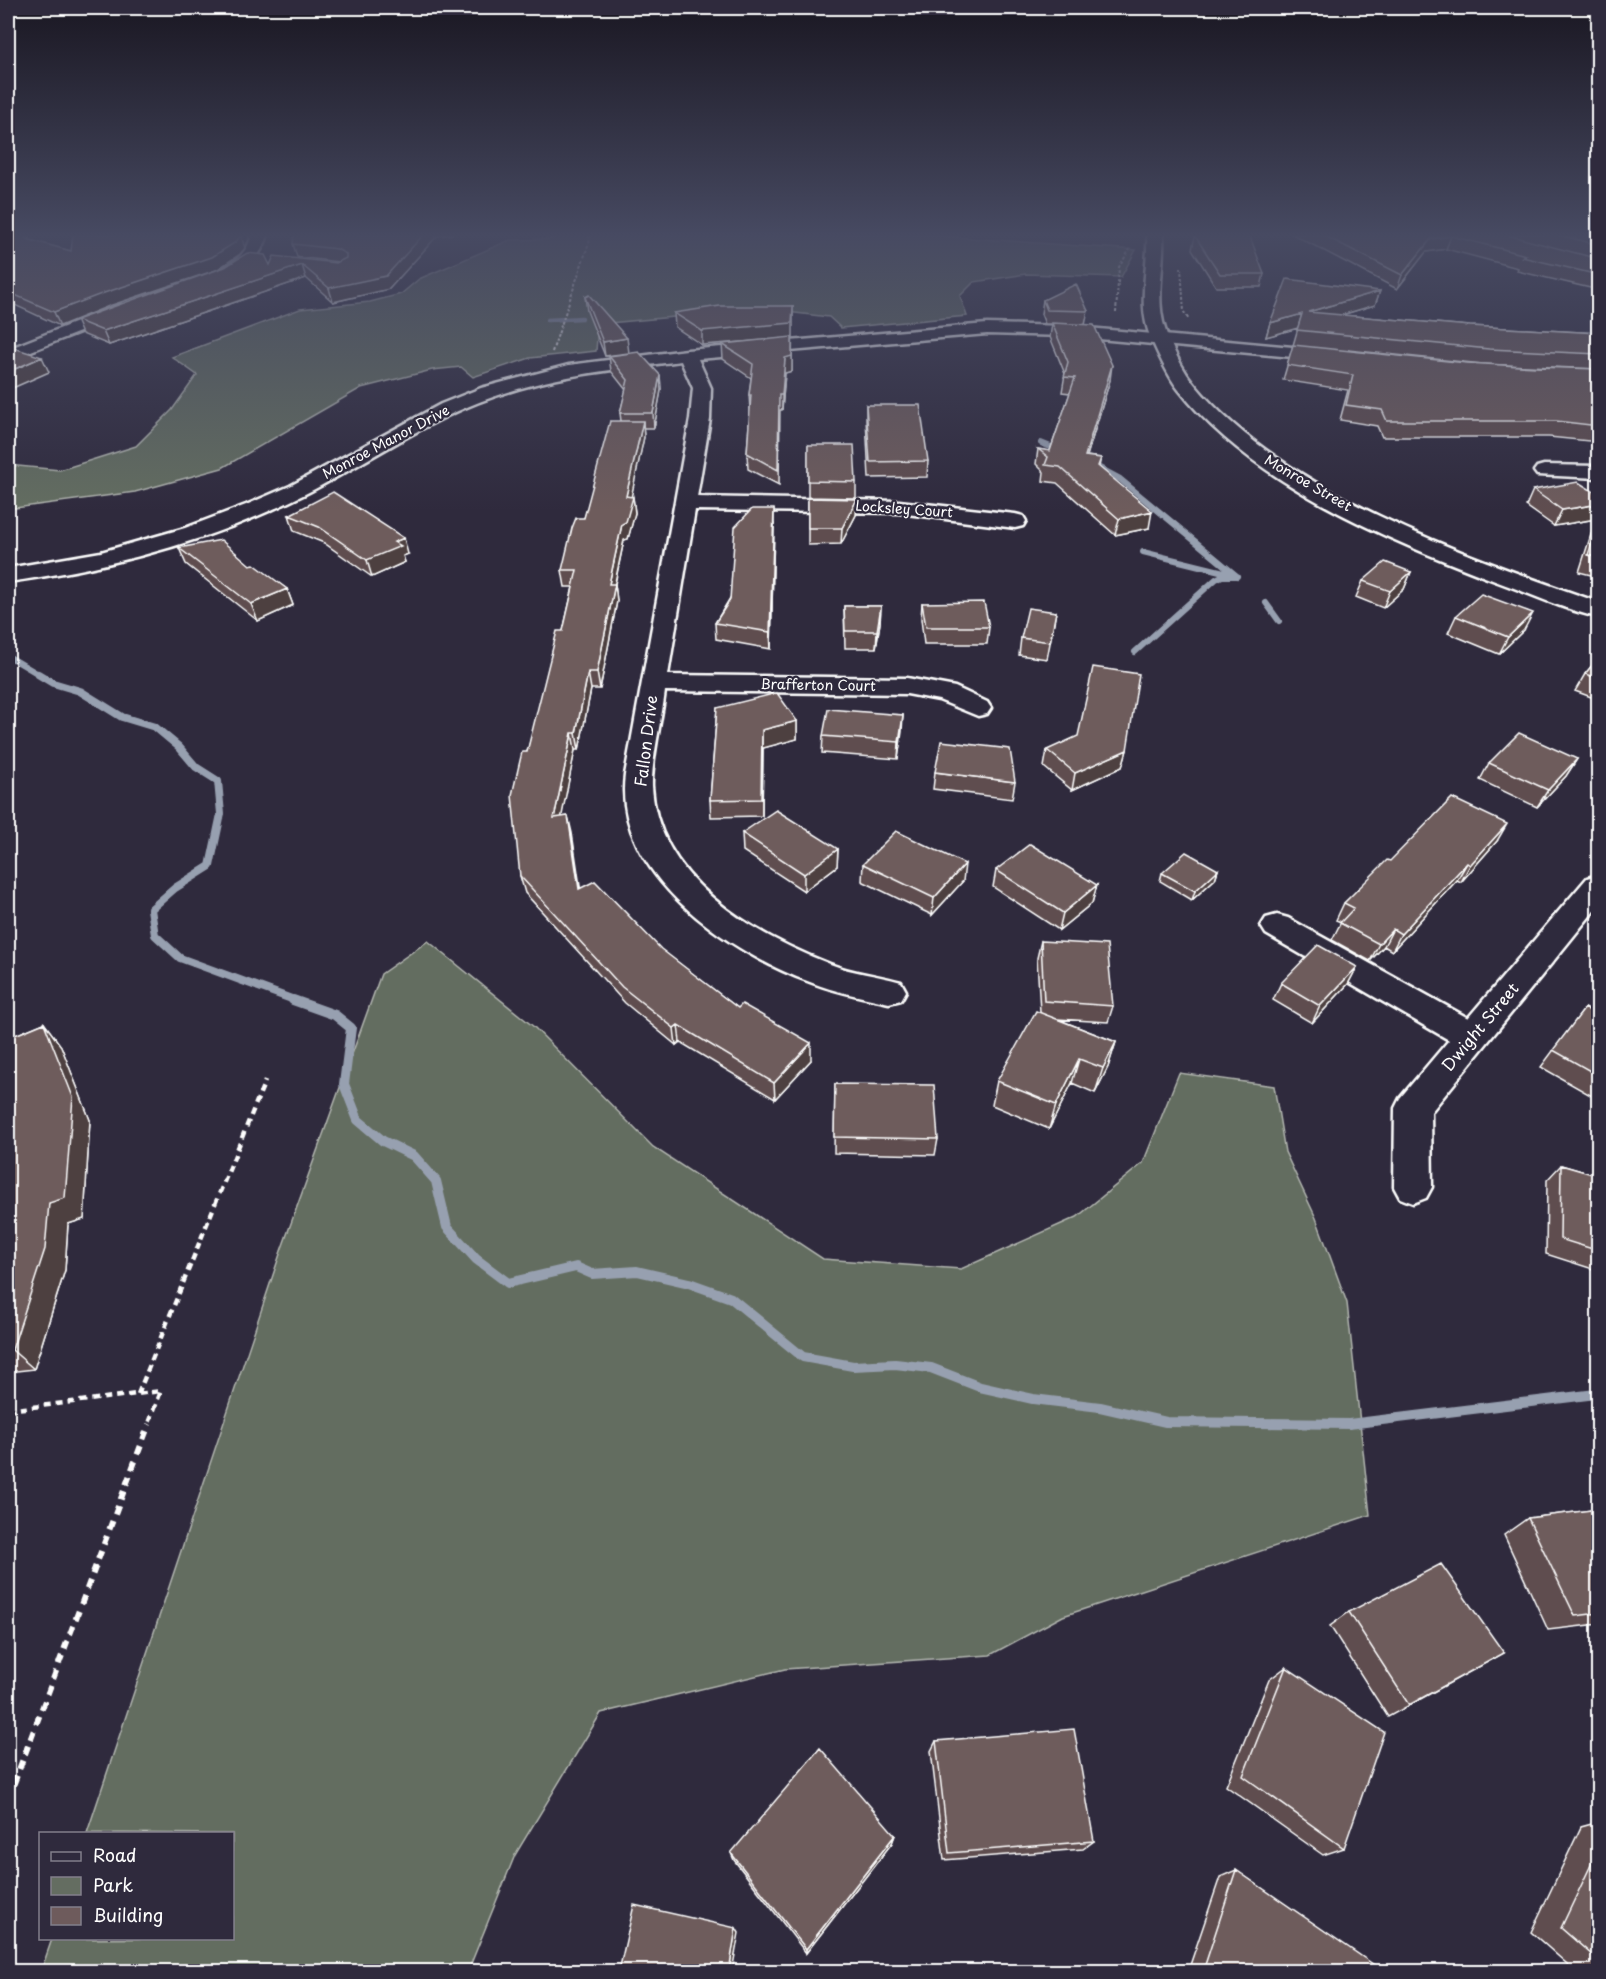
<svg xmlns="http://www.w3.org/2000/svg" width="1606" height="1979" font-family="'Playpen Sans',sans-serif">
<rect width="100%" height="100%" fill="#2f2a3d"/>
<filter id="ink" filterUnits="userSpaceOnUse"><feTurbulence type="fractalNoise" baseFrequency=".0167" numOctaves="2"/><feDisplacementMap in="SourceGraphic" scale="12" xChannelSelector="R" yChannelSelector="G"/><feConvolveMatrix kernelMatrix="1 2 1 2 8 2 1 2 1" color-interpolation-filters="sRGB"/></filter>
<g filter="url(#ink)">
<path fill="#646d61" stroke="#b2b6b0" stroke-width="1.5" d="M 553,234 L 912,234 L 1136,250 L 1121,277 L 1026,274 L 974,282 L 960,296 L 967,316 L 841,328 L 829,317 L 761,309 L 598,324 L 596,351 L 530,358 L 473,377 L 461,367 L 432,370 L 361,388 L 222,468 L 135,492 L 8,509 L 8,465 L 60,470 L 136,446 L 172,410 L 197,375 L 172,357 L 300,309 L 370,302 L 401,294 L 419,279 L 510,240 L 553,239 Z
M 428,941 L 534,1027 L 653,1147 L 823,1259 L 961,1269 L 1077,1217 L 1143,1163 L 1179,1073 L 1274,1086 L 1285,1152 L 1316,1218 L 1347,1303 L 1370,1515 L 1063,1616 L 990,1655 L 785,1669 L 601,1713 L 515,1855 L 468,1971 L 41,1971 L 52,1939 L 232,1938 L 232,1834 L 87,1833 L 281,1251 L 381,974 Z"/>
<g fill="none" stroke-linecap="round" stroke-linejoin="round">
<path stroke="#97a0b0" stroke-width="4.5" d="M 547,320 L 582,318"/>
<path stroke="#97a0b0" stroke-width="6" d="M 1041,443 L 1063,452
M 1090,463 L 1120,479 L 1237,576
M 1143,552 L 1228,573
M 1266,603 L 1279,621
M 1135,652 L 1216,579 L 1222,576 L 1237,576
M 8,656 L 40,675"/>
<path stroke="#97a0b0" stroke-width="8" d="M 38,674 L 53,683 L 80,691 L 122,717 L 155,727 L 179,747 L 196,767 L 218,781 L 221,814 L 210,866 L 175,888 L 151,909 L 155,935 L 180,958 L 297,1001"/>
<path stroke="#97a0b0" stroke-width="10" d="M 293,1000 L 335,1015 L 351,1028 L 344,1084 L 358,1120 L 383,1141 L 414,1156 L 436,1181 L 447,1227 L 476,1259 L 508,1283 L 576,1267 L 592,1274 L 637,1271 L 689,1283 L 731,1298 L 803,1357 L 853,1366 L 895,1364 L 931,1368 L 980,1387 L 1033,1399 L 1100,1407 L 1166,1422 L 1349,1424 L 1596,1394"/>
<defs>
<path id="street" d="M 252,234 L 268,234 C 263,256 233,288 208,281 L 206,278 L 208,275 C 229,266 247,257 252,234 Z
M 120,305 L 126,306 L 128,310 L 126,314 L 8,360 L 8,349 Z
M 987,324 L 1067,326 L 1336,351 L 1342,352 L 1345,356 L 1342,360 L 1336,361 L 1067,336 L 987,334 L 698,359 L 711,388 L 710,419 L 697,497 L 899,501 L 1015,514 L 1023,516 L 1026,521 L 1023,526 L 1015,528 L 899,513 L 695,510 L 668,675 L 907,678 L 955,687 L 987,702 L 991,708 L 987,714 L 978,716 L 939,700 L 907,694 L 665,691 C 662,718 651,761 652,786 C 657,879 752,934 830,964 C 852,973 877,975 901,982 L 906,991 L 901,1000 L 889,1003 C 862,997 835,992 810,982 C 730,953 612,874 625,775 L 690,419 L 693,388 L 681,361 C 618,369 554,375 493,397 C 426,420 367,463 303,495 C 212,541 109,568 8,582 L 8,568 L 101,552 L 185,528 L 246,505 L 290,486 L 441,404 L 481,388 L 569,365 L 687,350 Z
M 1544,465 L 1598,466 L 1598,478 L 1537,475 L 1534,471 L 1537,467 Z
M 1598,875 L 1598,906 L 1431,1112 L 1432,1187 L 1426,1198 L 1413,1203 L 1400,1198 L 1394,1187 L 1395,1108 L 1400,1098 L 1449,1040 L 1266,934 L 1261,926 L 1266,918 L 1277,915 L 1288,918 L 1468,1018 L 1587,878 Z"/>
<path id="secondary" d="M 1147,234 L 1163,234 C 1165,269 1153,303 1168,337 C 1174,352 1184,372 1195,385 C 1284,493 1469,557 1598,602 L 1598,617 C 1564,610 1529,593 1495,581 C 1386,539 1253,484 1179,390 C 1168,376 1158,354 1151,338 C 1136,304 1149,269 1147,234 Z"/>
</defs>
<use href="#street" stroke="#fff" stroke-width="5"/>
<use href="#secondary" stroke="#fff" stroke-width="5"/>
<path stroke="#fff" stroke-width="2" stroke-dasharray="3 2" stroke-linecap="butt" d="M 1181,267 L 1184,312 L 1189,320
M 1116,313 L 1119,267 L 1130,249
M 552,352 L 590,240 L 589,234"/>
<path stroke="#fff" stroke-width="4.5" stroke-dasharray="7 5" stroke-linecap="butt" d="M 138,1394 L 265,1081
M 8,1410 L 161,1391 L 148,1426"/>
<path stroke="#fff" stroke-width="6" stroke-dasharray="9 7" stroke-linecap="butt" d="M 8,1799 L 149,1424"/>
<use href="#street" fill="#2f2a3d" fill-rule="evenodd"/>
<use href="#secondary" fill="#2f2a3d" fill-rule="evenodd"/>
</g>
<path fill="#5f4e4f" stroke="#fff" stroke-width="1.5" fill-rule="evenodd" d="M 8,234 L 29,234 L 30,240 L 71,251 L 245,248 L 240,254 L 216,270 L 109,306 L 60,326 L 15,305 L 11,307 L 8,305 Z
M 1292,234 L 1599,234 L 1599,290 L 1517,271 L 1518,268 L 1446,249 L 1426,252 L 1397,289 Z
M 437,236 L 389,289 L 333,302 L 306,278 L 109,345 L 82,334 L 76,320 L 270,265 L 336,263 L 339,262 L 297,257 L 293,244 Z
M 1195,236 L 1264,274 L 1261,287 L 1216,287 L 1192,249 Z
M 1380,291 L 1375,305 L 1342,315 L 1470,326 L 1599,333 L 1599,442 L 1549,437 L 1382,437 L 1377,426 L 1340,420 L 1348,390 L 1283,380 L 1298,328 L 1266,337 L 1270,323 ZM 1348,350 L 1483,364 L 1598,369 L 1536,367 L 1467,363 Z
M 585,297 L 629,353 L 605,356 L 587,311 Z
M 1043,300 L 1088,311 L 1085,325 L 1110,380 L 1087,456 L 1101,458 L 1099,467 L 1149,528 L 1115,535 L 1057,483 L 1043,481 L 1044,472 L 1036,464 L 1038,449 L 1050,451 L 1070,393 L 1062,392 L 1065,374 L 1050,337 L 1052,324 L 1045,324 L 1041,314 Z
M 793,306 L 792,371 L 785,373 L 782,410 L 780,410 L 779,485 L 748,469 L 747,453 L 750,410 L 749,395 L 751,378 L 723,359 L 722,344 L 773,339 L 702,345 L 675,327 L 674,313 Z
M 609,356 L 660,375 L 661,390 L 654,428 L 643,428 L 644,437 L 631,496 L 633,497 L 635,513 L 628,539 L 624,540 L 615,584 L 617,601 L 600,689 L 591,689 L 579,750 L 575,750 L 561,817 L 568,816 L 580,889 L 738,1008 L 811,1060 L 775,1099 L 680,1042 L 676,1045 L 625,1003 L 525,893 L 520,876 L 527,752 L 563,631 L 573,587 L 565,587 L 562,570 L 584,518 L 621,421 L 620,413 L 626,390 L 611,371 Z
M 866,405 L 928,461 L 927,477 L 869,478 L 866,420 Z
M 808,445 L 856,482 L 856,498 L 808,497 Z
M 1533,490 L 1599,495 L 1599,577 L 1579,572 L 1596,519 L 1554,526 L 1526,506 Z
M 808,498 L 856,515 L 841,544 L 808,545 Z
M 289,515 L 408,554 L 403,556 L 405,562 L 372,577 L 324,543 L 294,531 Z
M 774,525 L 771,649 L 716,639 L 715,623 Z
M 179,548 L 250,565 L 287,589 L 293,605 L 258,621 L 186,564 Z
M 1411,572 L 1404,589 L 1383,608 L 1356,597 L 1363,581 Z
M 922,603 L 989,627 L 987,644 L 924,644 L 921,619 Z
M 844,606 L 881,606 L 880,623 L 876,648 L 845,648 Z
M 1056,612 L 1047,659 L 1019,655 L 1021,638 Z
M 1456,616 L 1524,630 L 1499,654 L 1448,633 Z
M 1599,657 L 1599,700 L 1575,691 L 1585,674 Z
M 717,708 L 797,721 L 797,739 L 763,748 L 762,816 L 711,817 L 710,800 Z
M 903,715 L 898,759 L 822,753 L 823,736 Z
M 1047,750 L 1127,750 L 1122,767 L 1072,790 L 1044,767 Z
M 1577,759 L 1566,776 L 1537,807 L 1480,780 L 1489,763 Z
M 935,772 L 1015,782 L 1012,799 L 933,789 Z
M 742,833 L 838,849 L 837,866 L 804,891 L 743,851 Z
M 1497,841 L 1461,882 L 1457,880 L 1392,951 L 1384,946 L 1370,961 L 1332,940 L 1341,922 L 1336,920 L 1344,903 L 1390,861 Z
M 863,864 L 963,881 L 932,915 L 862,881 Z
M 996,870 L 1097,885 L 1092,903 L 1059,930 L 993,887 Z
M 1218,870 L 1215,879 L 1192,900 L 1160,881 L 1162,873 Z
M 1041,941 L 1113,1006 L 1108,1022 L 1057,1019 L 1116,1042 L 1108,1067 L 1095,1093 L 1072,1083 L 1049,1129 L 992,1105 L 997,1081 L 1040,1012 L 1037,958 Z
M 1357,967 L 1348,984 L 1312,1023 L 1273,1000 L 1281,983 Z
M 1585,1008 L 1599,1016 L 1599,1100 L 1541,1067 Z
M 44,1023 L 61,1046 L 90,1120 L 84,1219 L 68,1224 L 65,1270 L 34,1369 L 8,1372 L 8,1038 Z
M 835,1084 L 938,1139 L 935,1155 L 834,1153 Z
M 1561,1165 L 1599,1176 L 1599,1271 L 1546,1254 L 1547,1180 Z
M 1599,1509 L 1599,1624 L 1548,1630 L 1504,1535 L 1528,1518 Z
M 1349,1612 L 1504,1653 L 1388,1717 L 1330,1626 Z
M 1286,1667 L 1344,1848 L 1323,1855 L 1226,1786 L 1269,1680 Z
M 936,1741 L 1094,1841 L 1083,1849 L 944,1860 L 931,1751 Z
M 1599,1822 L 1599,1971 L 1575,1971 L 1531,1932 L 1581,1827 Z
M 895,1835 L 892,1843 L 806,1953 L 734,1860 L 731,1853 Z
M 1236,1870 L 1379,1971 L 1188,1971 L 1220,1877 Z"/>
<path fill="#4d4040" stroke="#fff" stroke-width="1.5" d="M 25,234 L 29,234 L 31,251 L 26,239 Z
M 424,234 L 453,234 L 437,236 L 389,289 L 333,302 L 329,288 Z
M 241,235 L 245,248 L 240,254 L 216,270 L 109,306 L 60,326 L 54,312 Z
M 1451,236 L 1446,249 L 1426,252 L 1397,289 L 1402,275 L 1431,239 Z
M 302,265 L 306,278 L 109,345 L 103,331 Z
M 1380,291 L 1375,305 L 1304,326 L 1308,312 Z
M 9,292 L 15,305 L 11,307 L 8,299 L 8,292 Z
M 793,306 L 793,338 L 702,345 L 702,331 Z
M 1302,314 L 1298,328 L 1266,337 L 1270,323 Z
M 627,338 L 629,353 L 605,356 L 603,342 Z
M 792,338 L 792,371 L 785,373 L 782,410 L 782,395 L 785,358 Z
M 42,357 L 49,372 L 8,390 L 8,372 Z
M 1112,365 L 1110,380 L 1082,472 L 1085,456 Z
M 660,375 L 661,390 L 654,428 L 653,413 Z
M 643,421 L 644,437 L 628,512 L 626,496 Z
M 633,497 L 635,513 L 628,539 L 624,540 L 611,601 L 609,584 L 622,524 Z
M 857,499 L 856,515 L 841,544 L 842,528 Z
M 1599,504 L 1599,514 L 1596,519 L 1554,526 L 1562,510 Z
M 774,509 L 774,525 L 771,649 L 770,632 Z
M 1152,511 L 1149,528 L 1115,535 L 1119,519 Z
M 404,538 L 408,554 L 403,556 L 405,562 L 372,577 L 367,560 L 394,542 Z
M 1411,572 L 1404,589 L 1383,608 L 1390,591 Z
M 615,584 L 617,601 L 600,689 L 597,672 Z
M 287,589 L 293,605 L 258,621 L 251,604 Z
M 881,606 L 880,623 L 876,648 L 877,631 Z
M 1533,613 L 1524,630 L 1499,654 L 1508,637 Z
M 588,672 L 591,689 L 579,750 L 576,733 Z
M 903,715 L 902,732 L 898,759 L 899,742 Z
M 797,721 L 797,739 L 763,748 L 762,816 L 762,730 Z
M 572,733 L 575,750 L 558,835 L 554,818 Z
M 1127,750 L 1122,767 L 1072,790 L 1075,773 Z
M 1577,759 L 1566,776 L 1537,807 L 1548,790 Z
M 568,816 L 572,833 L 583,906 L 579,889 Z
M 1507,824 L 1497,841 L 1461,882 L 1470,865 Z
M 838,849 L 837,866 L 804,891 L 804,874 Z
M 1467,863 L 1457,880 L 1392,951 L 1401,934 Z
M 965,864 L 963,881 L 932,915 L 934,898 Z
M 1218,870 L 1215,879 L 1192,900 L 1195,891 Z
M 1097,885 L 1092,903 L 1059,930 L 1063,913 Z
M 1393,929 L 1384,946 L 1370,961 L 1379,944 Z
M 1357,967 L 1348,984 L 1312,1023 L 1320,1006 Z
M 44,1023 L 61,1046 L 90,1120 L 84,1219 L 68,1224 L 65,1270 L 34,1369 L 12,1350 L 49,1203 Z
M 678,1025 L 680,1042 L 676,1045 L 674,1028 Z
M 1116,1042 L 1108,1067 L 1095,1093 L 1103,1068 Z
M 811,1043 L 811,1060 L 775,1099 L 774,1083 Z
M 1079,1059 L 1072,1083 L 1049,1129 L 1056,1105 Z
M 895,1835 L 892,1843 L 806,1953 L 806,1949 Z
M 736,1928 L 739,1933 L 732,1971 L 729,1971 Z"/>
<path fill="#6e5b5c" stroke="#fff" stroke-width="1.5" d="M 8,234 L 25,234 L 26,239 L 71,251 L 73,234 L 238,234 L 241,235 L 236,242 L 212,257 L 104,293 L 54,312 L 8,292 Z
M 294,234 L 424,234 L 386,276 L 329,288 L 302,265 L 103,331 L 76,320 L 225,267 L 247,253 L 265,255 L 270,265 L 274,256 L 336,263 L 346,258 L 346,254 L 337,249 L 293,244 Z
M 1196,234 L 1249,234 L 1264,274 L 1220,274 L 1195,236 Z
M 1321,234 L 1504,234 L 1599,259 L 1599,275 L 1522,257 L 1526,255 L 1451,236 L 1431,239 L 1402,275 Z
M 1555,234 L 1599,234 L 1599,245 Z
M 1287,279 L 1380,291 L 1308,312 L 1470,326 L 1599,333 L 1599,354 L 1489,349 L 1297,330 L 1302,314 L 1270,323 Z
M 1076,284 L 1088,311 L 1047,310 L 1043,300 Z
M 589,295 L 627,338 L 603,342 L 585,297 Z
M 720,306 L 793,306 L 792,323 L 702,331 L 674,313 Z
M 1052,323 L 1094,325 L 1112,365 L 1085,456 L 1101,458 L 1098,466 L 1152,511 L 1119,519 L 1060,467 L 1045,465 L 1048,457 L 1038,449 L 1050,451 L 1075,378 L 1064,377 L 1068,362 Z
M 792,337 L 792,356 L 785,358 L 782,395 L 779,395 L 778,470 L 747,453 L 751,395 L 749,395 L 753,364 L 722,344 Z
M 1293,345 L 1467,363 L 1536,367 L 1599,369 L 1599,426 L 1556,421 L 1387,421 L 1382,410 L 1346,405 L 1353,375 L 1287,365 Z
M 8,346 L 42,357 L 8,372 Z
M 639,352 L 660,375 L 653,413 L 620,413 L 628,380 L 609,356 Z
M 866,405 L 920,405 L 928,461 L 870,462 Z
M 610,421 L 643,421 L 626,496 L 633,497 L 626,522 L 622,524 L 609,584 L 615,584 L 597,672 L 588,672 L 576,733 L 572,733 L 554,818 L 568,816 L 579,889 L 595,881 L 661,949 L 738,1008 L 742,1004 L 811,1043 L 774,1083 L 678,1025 L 674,1028 L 622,987 L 520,876 L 512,795 L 522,752 L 527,752 L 557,631 L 563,631 L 577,570 L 562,570 L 572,528 L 576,518 L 584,518 Z
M 808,445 L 854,445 L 856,482 L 808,481 Z
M 1578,482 L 1599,495 L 1599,504 L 1562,510 L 1533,490 Z
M 333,492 L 404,538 L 394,542 L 401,546 L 367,560 L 319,527 L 289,515 Z
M 808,498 L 857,499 L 842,528 L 808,528 Z
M 752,509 L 774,509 L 770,632 L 715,623 L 730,600 L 735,527 Z
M 1599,522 L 1599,558 L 1588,555 Z
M 221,540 L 250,565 L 254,564 L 287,589 L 251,604 L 179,548 Z
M 1385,562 L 1411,572 L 1390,591 L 1363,581 Z
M 1481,594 L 1533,613 L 1508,637 L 1456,616 Z
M 984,602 L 989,627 L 926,627 L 922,603 Z
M 844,606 L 881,606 L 877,631 L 845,631 Z
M 1028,608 L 1056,612 L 1050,642 L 1021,638 Z
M 1599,657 L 1599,679 L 1585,674 Z
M 1093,667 L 1139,674 L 1127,750 L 1075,773 L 1047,750 L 1078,736 Z
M 777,693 L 797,721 L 762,730 L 761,799 L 710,800 L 717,708 Z
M 828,709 L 903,715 L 899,742 L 823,736 Z
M 1519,733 L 1577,759 L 1548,790 L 1489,763 Z
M 941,741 L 1010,749 L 1015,782 L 935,772 Z
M 1452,798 L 1507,824 L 1470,865 L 1467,863 L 1401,934 L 1393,929 L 1379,944 L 1340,923 L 1354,908 L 1344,903 L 1387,860 L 1390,861 Z
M 776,810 L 838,849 L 804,874 L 742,833 Z
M 896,831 L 965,864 L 934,898 L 863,864 Z
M 1030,844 L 1097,885 L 1063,913 L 996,870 Z
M 1186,852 L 1218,870 L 1195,891 L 1162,873 Z
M 1041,941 L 1107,945 L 1113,1006 L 1044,1001 Z
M 1318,945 L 1357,967 L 1320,1006 L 1281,983 Z
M 1585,1008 L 1599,1016 L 1599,1076 L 1553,1050 Z
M 1036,1011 L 1116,1042 L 1103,1068 L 1079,1059 L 1056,1105 L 997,1081 Z
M 44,1023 L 73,1097 L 65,1198 L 49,1203 L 45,1249 L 12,1350 L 8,1350 L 8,1038 Z
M 835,1084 L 934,1085 L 938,1139 L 834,1137 Z
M 1561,1165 L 1599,1176 L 1599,1251 L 1560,1239 Z
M 1599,1509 L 1599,1613 L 1575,1616 L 1528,1518 Z
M 1441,1564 L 1504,1653 L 1409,1705 L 1349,1612 Z
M 1286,1667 L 1384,1732 L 1344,1848 L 1243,1776 Z
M 1074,1729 L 1094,1841 L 949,1853 L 936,1741 Z
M 820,1748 L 895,1835 L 806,1949 L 731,1853 Z
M 1599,1848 L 1599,1961 L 1561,1928 Z
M 1236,1870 L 1380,1969 L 1379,1971 L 1203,1971 Z
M 634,1905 L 736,1928 L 729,1971 L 619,1971 Z"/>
</g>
<linearGradient id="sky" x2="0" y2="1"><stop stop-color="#1a1722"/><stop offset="0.46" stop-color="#474a62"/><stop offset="1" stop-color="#474a62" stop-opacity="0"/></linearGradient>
<rect width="1606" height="511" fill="url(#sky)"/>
<g text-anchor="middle" stroke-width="4.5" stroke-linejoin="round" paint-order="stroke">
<g font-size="14" fill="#fff" stroke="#2f2a3d">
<text transform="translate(386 442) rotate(-28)" y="5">Monroe Manor Drive</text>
<text transform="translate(1308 483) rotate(30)" y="5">Monroe Street</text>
<text transform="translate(904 509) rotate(4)" y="5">Locksley Court</text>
<text transform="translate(818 685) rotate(1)" y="5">Brafferton Court</text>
</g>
<g font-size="16" fill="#fff" stroke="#2f2a3d">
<text transform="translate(646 741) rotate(-83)" y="6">Fallon Drive</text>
<text transform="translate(1480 1027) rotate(-50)" y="6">Dwight Street</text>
</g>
</g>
<rect width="1606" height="1979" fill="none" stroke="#2f2a3d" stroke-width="30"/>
<rect x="15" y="15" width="1576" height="1949" fill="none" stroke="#fff" stroke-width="2" filter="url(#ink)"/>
<rect x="39" y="1832" width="195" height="108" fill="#2f2a3d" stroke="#827f8b" stroke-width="1.5"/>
<rect x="51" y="1852" width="30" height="9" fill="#2f2a3d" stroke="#827f8b" stroke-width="1.5"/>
<text x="93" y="1862" font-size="18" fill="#ffffff">Road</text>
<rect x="51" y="1877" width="30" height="18" fill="#646d61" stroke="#827f8b" stroke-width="1.5"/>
<text x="93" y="1892" font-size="18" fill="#ffffff">Park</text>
<rect x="51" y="1907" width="30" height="18" fill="#6e5b5c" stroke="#827f8b" stroke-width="1.5"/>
<text x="93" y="1922" font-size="18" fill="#ffffff">Building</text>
</svg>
